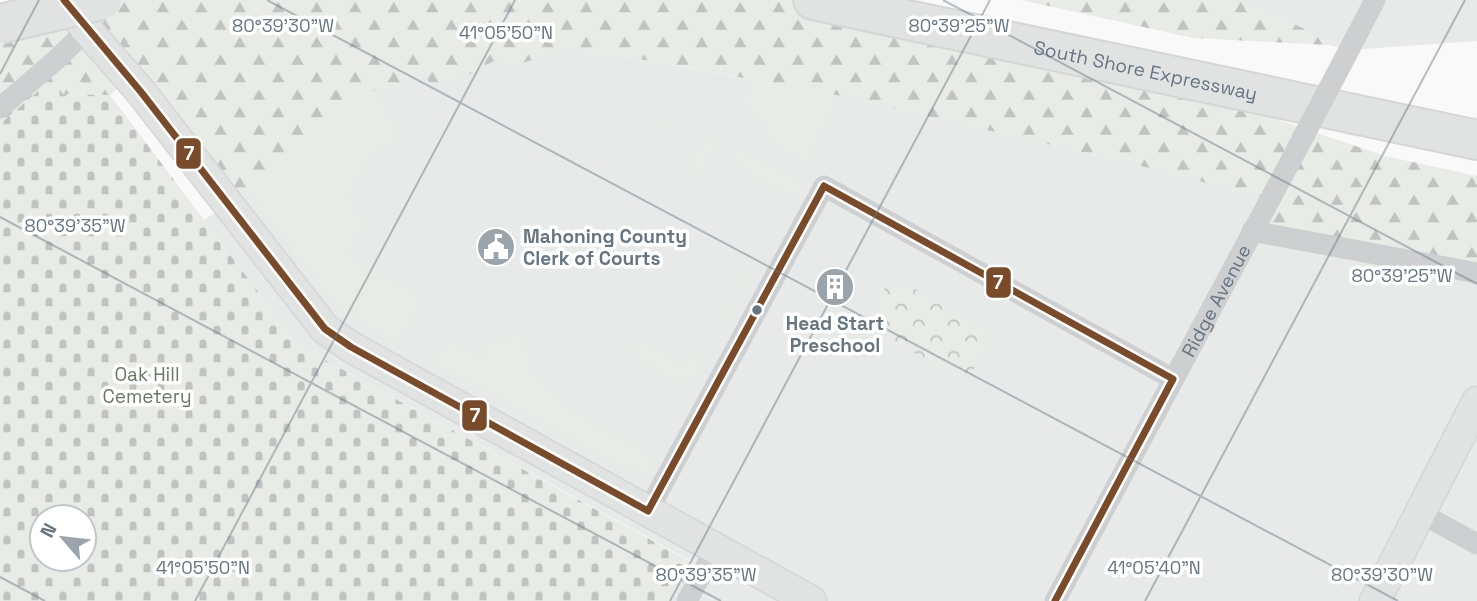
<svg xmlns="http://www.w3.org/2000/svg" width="1477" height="601" font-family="'Space Grotesk',sans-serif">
<defs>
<pattern id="forest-firs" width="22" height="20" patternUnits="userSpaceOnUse" patternTransform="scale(1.75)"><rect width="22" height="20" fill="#e8ebe6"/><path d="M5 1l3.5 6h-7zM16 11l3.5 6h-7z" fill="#c0c3c0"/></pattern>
<pattern id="cemetery-stones" width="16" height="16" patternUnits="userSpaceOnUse" patternTransform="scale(1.75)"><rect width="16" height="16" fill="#e8ebe6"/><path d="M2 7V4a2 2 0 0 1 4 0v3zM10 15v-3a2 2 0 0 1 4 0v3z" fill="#c0c3c0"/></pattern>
<pattern id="park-crowns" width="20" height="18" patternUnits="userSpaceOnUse" patternTransform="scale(1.75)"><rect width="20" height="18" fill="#e8ebe6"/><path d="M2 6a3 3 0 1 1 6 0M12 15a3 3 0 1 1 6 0" fill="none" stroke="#c0c3c0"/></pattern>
</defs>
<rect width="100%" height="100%" fill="#f9f9f9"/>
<path fill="#e8e9e9" d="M 1244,0 L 1477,0 L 1477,41 L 1349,50 Z
M 506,39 L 644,60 L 841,96 L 1137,165 L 1270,199 L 1477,273 L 1477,601 L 671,601 L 691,561 L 298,345 L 204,220 L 406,66 Z"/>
<path fill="#e8ebe6" d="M 748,81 L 841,96 L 810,154 L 815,157 L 810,166 L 782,150 L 743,104 Z
M 375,90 L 403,136 L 370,158 L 351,192 L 354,209 L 368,216 L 347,255 L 425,297 L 402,341 L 436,360 L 449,341 L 485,360 L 486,349 L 492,334 L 506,342 L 513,330 L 521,334 L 526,332 L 530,334 C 525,343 526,350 530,360 C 547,409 606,426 648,451 L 652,460 L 651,475 L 647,477 L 636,469 L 623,468 L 339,311 L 244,190 Z
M 645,114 L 704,144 L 710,133 L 718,137 C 708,156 708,160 716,178 L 699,169 L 693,179 L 685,174 L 699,148 L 684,139 L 682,142 L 675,139 L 676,136 L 666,130 L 665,133 L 642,120 Z
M 739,148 L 799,181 L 802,189 L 796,194 L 784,194 L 730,163 L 730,153 Z
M 749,263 L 755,271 L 723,329 L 719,328 L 716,332 L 711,329 L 719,313 L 722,314 L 744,268 Z
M 637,339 L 684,364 L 690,354 L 695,352 L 700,354 L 704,361 L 695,378 L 678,383 L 632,358 L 629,350 L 625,348 L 627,344 L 632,347 Z"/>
<path fill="url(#forest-firs)" d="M 102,0 L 813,0 L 1120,66 L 1385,156 L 1477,176 L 1477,273 L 1252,231 L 1269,199 L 1137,165 L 841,96 L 651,61 L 580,50 L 559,51 L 507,68 L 501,57 L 448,86 L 444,79 L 432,86 L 423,73 L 381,98 L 375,90 L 226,203 L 130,78 L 110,95 L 63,94 L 52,80 L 0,124 L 0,24 Z
M 1022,0 L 1244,0 L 1349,50 L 1329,45 L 1193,38 Z"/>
<path fill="url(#cemetery-stones)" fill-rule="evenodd" d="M 52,79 L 63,94 L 110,95 L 298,345 L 691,562 L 671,601 L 0,601 L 0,124 ZM 42,517 L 84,517 L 84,559 L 42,559 Z"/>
<path fill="url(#park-crowns)" d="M 906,284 L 994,333 L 967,381 L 864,326 L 886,286 Z"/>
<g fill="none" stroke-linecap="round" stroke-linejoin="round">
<defs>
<path id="secondary" d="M 64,0 L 87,30 L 141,92 L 325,329 L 351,347 L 811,601
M 1375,601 L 1477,402"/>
<g id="highway">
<path id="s2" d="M 813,0 L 1477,140"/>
</g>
</defs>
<use href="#secondary" stroke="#d5d6d7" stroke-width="33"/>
<use href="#highway" stroke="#d5d6d6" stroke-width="42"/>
<g stroke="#cecfd0" stroke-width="21">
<path d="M 1360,29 L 1375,0"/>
<path d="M 0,108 L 57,59 L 87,30"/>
<path d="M 1252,231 L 1477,273"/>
<path d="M 648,511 L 824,186 L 1173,379"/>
<path d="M 1420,513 L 1477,544"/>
<path d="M 687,601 L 716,548"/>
<path id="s1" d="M 1055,601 L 1297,149"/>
</g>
<use href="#secondary" stroke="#e1e2e2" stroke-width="30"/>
<use href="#highway" stroke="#e1e2e2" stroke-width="38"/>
<defs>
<path id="highway-bridge" d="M 0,24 L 102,0"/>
</defs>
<use href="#highway-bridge" stroke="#d5d6d6" stroke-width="42" stroke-linecap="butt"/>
<path stroke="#cecfd0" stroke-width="21" d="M 1297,149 L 1360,29"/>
<use href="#highway-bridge" stroke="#e1e2e2" stroke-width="38"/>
<defs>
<path id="bus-1" d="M 64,0 L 141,92 L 325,329 L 351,347 L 648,511
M 824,186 L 1173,379
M 648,511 L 824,186
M 1055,601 L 1173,379"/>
</defs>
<use href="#bus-1" stroke="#fff" stroke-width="12"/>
<use href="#bus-1" stroke="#7a4b2a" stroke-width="7"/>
</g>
<path fill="none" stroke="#657683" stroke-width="2" stroke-opacity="0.45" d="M 267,0 L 1398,601M 943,0 L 1477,284M 0,74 L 39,0M 0,217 L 721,601M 0,577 L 45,601M 195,601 L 515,0M 670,601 L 990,0M 1145,601 L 1465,0"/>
<defs>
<symbol id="civic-disc" viewBox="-11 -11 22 22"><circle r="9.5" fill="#99a4ac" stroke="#fff"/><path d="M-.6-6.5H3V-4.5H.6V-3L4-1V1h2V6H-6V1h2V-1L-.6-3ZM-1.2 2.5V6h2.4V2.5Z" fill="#fff"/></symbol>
<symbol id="building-disc" viewBox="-11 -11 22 22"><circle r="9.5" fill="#99a4ac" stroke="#fff"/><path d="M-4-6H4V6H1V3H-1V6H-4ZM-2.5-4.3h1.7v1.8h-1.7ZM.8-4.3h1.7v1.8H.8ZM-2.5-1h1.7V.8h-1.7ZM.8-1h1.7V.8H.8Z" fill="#fff"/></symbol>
</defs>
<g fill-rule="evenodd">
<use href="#civic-disc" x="474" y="225" width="44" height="44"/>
<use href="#building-disc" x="813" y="265" width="44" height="44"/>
</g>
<circle fill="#657683" stroke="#fff" stroke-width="2.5" cx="757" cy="310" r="6"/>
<g text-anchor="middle" stroke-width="7" stroke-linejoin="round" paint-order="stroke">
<g font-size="19" fill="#657683" stroke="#fff">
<text dy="7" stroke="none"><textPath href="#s2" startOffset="340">South Shore Expressway</textPath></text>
<text dy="7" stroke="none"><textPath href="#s1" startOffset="341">Ridge Avenue</textPath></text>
</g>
<g font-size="19" font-weight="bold" fill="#657683" stroke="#fff" text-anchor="start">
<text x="523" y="243">Mahoning County<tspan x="523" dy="22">Clerk of Courts</tspan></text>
<text x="835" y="330" text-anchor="middle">Head Start<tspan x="835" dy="22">Preschool</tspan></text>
</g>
<g font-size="19" fill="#687a64" stroke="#fff">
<text x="147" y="381">Oak Hill<tspan x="147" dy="22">Cemetery</tspan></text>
</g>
</g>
<g font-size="18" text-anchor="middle" fill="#657683" stroke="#fff" stroke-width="7" stroke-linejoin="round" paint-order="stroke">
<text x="283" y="32">80°39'30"W</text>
<text x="959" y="32">80°39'25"W</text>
<text x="506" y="39">41°05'50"N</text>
<text x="75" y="232">80°39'35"W</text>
<text x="1402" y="282">80°39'25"W</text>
<text x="203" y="574">41°05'50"N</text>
<text x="1154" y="574">41°05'40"N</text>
<text x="706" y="581">80°39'35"W</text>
<text x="1382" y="581">80°39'30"W</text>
</g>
<g stroke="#fff" stroke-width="2.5">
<rect x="175" y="137" width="27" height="33" rx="7" fill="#7a4b2a"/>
<rect x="985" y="266" width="27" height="33" rx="7" fill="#7a4b2a"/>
<rect x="461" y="399" width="27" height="33" rx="7" fill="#7a4b2a"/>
</g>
<g font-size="19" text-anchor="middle" font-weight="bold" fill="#fff">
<text x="189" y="160">7</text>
<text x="998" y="289">7</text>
<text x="475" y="422">7</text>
</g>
<g transform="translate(63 538) rotate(298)"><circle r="33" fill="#ffffff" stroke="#c1c8cd" stroke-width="2"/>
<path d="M0-5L12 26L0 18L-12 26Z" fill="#99a4ac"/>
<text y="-10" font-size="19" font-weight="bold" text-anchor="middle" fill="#657683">N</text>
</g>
</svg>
